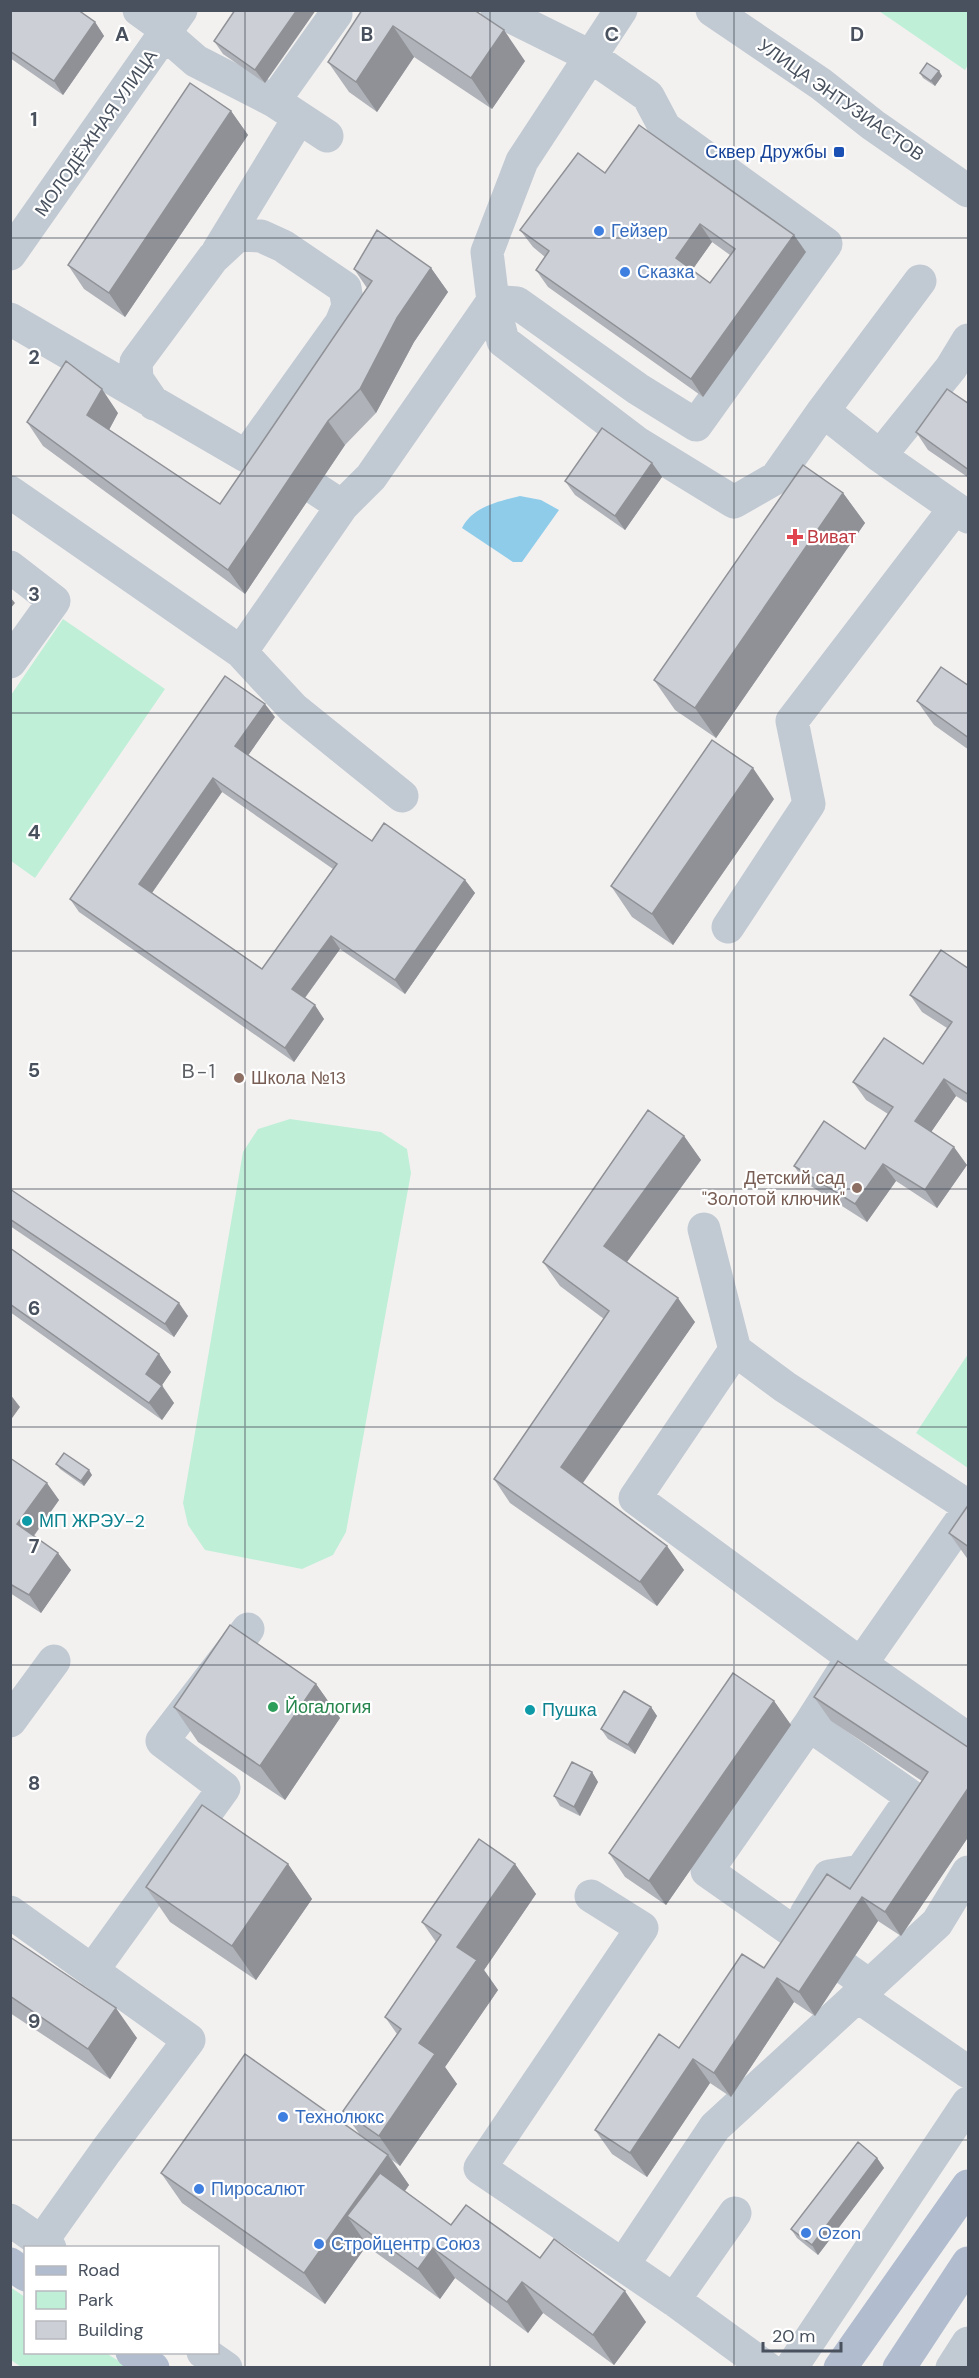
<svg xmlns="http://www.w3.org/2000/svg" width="979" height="2378" font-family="'DM Sans',sans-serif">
<rect width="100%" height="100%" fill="#f3f1f0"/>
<path fill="#c0efd8" d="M 879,11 L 968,11 L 968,65 L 965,70 Z
M 63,619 L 165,689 L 35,878 L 11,861 L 11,695 Z
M 290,1119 L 381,1132 L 407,1149 L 411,1173 L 346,1532 L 333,1555 L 302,1569 L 205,1550 L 188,1525 L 183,1503 L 243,1152 L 258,1129 Z
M 968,1354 L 968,1468 L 916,1433 Z
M 10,2287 L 25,2297 L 26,2352 L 106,2353 L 128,2367 L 21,2367 L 11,2360 Z"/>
<path fill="#8fccea" d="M 520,496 L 541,500 L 559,510 L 522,562 L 513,562 L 462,528 C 472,507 499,501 520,496 Z"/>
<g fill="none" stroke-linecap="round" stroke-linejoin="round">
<path stroke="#c1c9d2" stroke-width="33" d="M 139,10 L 168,31
M 497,10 L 590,56 L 648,96 L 665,128 L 826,244 L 696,425 L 638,389 L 517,303 L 493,301 L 503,341 L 636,442 L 734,502 L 776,478 L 823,411 L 880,456 L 968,517
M 712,10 L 821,84 L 873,125 L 968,191
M 165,34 L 196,61 L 274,101 L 327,136
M 274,101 L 336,14
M 218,251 L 299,118
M 10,254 L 181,10
M 10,319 L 246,456 L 268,459
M 154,404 L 137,379 L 136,362 L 213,258 L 238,235 L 261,236 L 283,246 L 345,288 L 348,306 L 341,323 L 246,456
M 823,411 L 920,281
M 880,456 L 951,368 L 968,340
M 316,489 L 342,506
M 10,492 L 241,652 L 293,708 L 402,796
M 10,567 L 54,601 L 10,662
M 241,652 L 342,506 L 371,477 L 493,301 L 487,252 L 522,161 L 621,10
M 728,927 L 809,804 L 792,721 L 955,508
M 704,1229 L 735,1350
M 968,1511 L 861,1664 L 968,1739
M 861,1664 L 635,1498 L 735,1350 L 785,1387 L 968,1506
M 846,1667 L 809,1725 L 707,1871 L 869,1985
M 10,1721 L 54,1661
M 591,1896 L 642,1928 L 480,2168 L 674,2300
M 10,1912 L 189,2040 L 106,2151 L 42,2241
M 806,1914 L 829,1876 L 861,1871 L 912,1797 L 809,1725
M 92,1971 L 224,1788 L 162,1741 L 248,1629
M 857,1996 L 968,2072
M 735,2213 L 674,2300 L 767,2368
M 10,2220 L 50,2248
M 623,2265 L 715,2127 L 937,1923 L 968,1872
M 203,2352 L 226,2368
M 791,2368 L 968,2103
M 952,2368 L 968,2343"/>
<path stroke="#b1bcce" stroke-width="33" d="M 10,2264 L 26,2275
M 132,2352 L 153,2368
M 840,2368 L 968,2186
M 899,2368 L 968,2263"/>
</g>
<path fill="#afb2b8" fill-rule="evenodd" d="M 10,10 L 95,22 L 104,36 L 63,95 L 10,58 Z
M 235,10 L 265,83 L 223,54 L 214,41 Z
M 362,10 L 525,61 L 492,109 L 414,57 L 377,112 L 349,92 L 328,62 Z
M 939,71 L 942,76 L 935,86 L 923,78 L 920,73 Z
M 231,111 L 248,135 L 125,317 L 84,289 L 68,265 Z
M 605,173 L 806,252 L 703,397 L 548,287 L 536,270 L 545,257 L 533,247 L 520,230 ZM 712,242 L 730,255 L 710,283 L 692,270 Z
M 431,268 L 448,292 L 414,342 L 376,413 L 345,445 L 245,594 L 43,446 L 27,422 L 118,413 L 109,430 L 220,504 L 367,288 L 354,269 Z
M 969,404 L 969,478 L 928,450 L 916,432 Z
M 652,463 L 662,477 L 625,530 L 575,495 L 565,481 Z
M 843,493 L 865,523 L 716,738 L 675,710 L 654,680 Z
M 969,686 L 969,750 L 934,725 L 917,701 Z
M 275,717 L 248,755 L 372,841 L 465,880 L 475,893 L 405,994 L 340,949 L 305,998 L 324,1019 L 294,1062 L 79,912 L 70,899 ZM 222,792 L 333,869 L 262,969 L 152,893 Z
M 774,799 L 673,945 L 632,917 L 611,886 Z
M 969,969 L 969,1104 L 956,1096 L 931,1132 L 967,1165 L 937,1208 L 896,1181 L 867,1222 L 806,1183 L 794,1166 L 865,1149 L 888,1114 L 866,1100 L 853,1082 L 923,1064 L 947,1028 L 922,1012 L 910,995 Z
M 684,1136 L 701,1160 L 627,1262 L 695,1322 L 583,1483 L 667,1546 L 684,1570 L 657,1606 L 510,1503 L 494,1479 L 604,1319 L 560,1286 L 543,1262 Z
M 10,1189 L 188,1316 L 174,1337 L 10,1226 Z
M 10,1248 L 159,1354 L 171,1372 L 162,1385 L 174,1403 L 162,1420 L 10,1312 Z
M 10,1458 L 59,1500 L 34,1536 L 71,1570 L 41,1613 L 10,1593 Z
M 56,1464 L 92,1475 L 84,1486 L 60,1469 Z
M 969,1504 L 969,1561 L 949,1533 Z
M 316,1684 L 340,1718 L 285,1800 L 198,1742 L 174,1707 Z
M 814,1697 L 969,1748 L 969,1836 L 901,1936 L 878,1921 L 815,2016 L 794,2002 L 731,2097 L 710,2083 L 647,2177 L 612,2154 L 595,2130 L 764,1968 L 850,1889 L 922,1781 L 831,1721 Z
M 774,1701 L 791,1725 L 666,1905 L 625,1877 L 609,1853 Z
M 651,1707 L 657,1716 L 635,1754 L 608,1739 L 601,1729 Z
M 592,1772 L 598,1782 L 580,1816 L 560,1806 L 554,1796 Z
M 288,1864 L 312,1899 L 256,1980 L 170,1922 L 146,1887 Z
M 515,1864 L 536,1894 L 484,1970 L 498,1990 L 445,2067 L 457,2084 L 400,2166 L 392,2160 L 409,2185 L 405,2191 L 451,2225 L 540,2258 L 646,2322 L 614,2365 L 543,2313 L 528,2333 L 455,2278 L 440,2299 L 368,2247 L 367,2245 L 325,2304 L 182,2203 L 161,2173 L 360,2135 L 343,2111 L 397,2034 L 385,2017 L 436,1942 L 422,1922 Z
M 10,1937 L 137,2038 L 110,2079 L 10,2013 Z
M 877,2158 L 884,2168 L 818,2255 L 797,2238 L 791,2229 Z"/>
<path fill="#8f9196" d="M 297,10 L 316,10 L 265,83 L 255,70 Z
M 95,22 L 104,36 L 63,95 L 54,81 Z
M 393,26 L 414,57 L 377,112 L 356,82 Z
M 504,30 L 525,61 L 492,109 L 471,78 Z
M 939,71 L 942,76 L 935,86 L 931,81 Z
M 231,111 L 248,135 L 125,317 L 109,293 Z
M 700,224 L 712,242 L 688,276 L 676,258 Z
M 794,235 L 806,252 L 703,397 L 691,379 Z
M 431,268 L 448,292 L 414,342 L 376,413 L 360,389 L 397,318 Z
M 102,389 L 118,413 L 104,439 L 87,415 Z
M 328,421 L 345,445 L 245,594 L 228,570 Z
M 652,463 L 662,477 L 625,530 L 615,516 Z
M 843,493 L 865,523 L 716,738 L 695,708 Z
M 10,597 L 15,603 L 10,609 Z
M 265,704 L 275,717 L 245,760 L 235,746 Z
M 753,768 L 774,799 L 673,945 L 652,914 Z
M 213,778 L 222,792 L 149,897 L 139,884 Z
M 465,880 L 475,893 L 405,994 L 395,980 Z
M 331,936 L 340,949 L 301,1003 L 292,989 Z
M 315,1005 L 324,1019 L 294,1062 L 285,1048 Z
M 944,1079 L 956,1096 L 927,1138 L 915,1121 Z
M 684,1136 L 701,1160 L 621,1270 L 604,1246 Z
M 954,1147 L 967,1165 L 937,1208 L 925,1190 Z
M 883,1164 L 896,1181 L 867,1222 L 855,1204 Z
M 678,1298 L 695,1322 L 577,1491 L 561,1467 Z
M 179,1303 L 188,1316 L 174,1337 L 165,1324 Z
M 159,1354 L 171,1372 L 158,1391 L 146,1374 Z
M 162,1386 L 174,1403 L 162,1420 L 149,1403 Z
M 10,1394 L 20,1407 L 10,1421 Z
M 89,1470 L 92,1475 L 84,1486 L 81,1481 Z
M 47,1483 L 59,1500 L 29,1542 L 17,1524 Z
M 667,1546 L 684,1570 L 657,1606 L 640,1582 Z
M 58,1553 L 71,1570 L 41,1613 L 29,1595 Z
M 316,1684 L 340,1718 L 285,1800 L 260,1766 Z
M 774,1701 L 791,1725 L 666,1905 L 649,1881 Z
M 651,1707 L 657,1716 L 635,1754 L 628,1745 Z
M 592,1772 L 598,1782 L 580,1816 L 574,1807 Z
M 969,1787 L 969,1836 L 901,1936 L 885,1912 Z
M 288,1864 L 312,1899 L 256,1980 L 232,1946 Z
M 515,1864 L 536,1894 L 484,1970 L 498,1990 L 445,2067 L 457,2084 L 400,2166 L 379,2136 L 457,1947 Z
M 862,1897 L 878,1921 L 815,2016 L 799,1992 Z
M 777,1978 L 794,2002 L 731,2097 L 714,2073 Z
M 116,2008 L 137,2038 L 110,2079 L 88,2049 Z
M 693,2059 L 710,2083 L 647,2177 L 630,2153 Z
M 388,2155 L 409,2185 L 373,2236 L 347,2216 L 367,2245 L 325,2304 L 304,2273 Z
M 877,2158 L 884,2168 L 818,2255 L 812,2245 Z
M 433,2248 L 455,2278 L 440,2299 L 418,2269 Z
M 522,2282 L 543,2313 L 528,2333 L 507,2302 Z
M 625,2291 L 646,2322 L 614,2365 L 593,2335 Z"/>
<path fill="#cccfd6" stroke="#8f9196" stroke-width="1.5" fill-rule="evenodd" d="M 10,10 L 78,10 L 95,22 L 54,81 L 10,51 Z
M 235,10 L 297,10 L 255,70 L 214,41 Z
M 362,10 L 474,10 L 504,30 L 471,78 L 393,26 L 356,82 L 328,62 Z
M 927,63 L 939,71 L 931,81 L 920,73 Z
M 190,83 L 231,111 L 109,293 L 68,265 Z
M 639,125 L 794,235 L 691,379 L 536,270 L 549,251 L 520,230 L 578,153 L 605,173 ZM 700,224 L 735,249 L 710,283 L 676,258 Z
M 377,230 L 431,268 L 397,318 L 360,389 L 328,421 L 228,570 L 27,422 L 66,361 L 102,389 L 87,415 L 220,504 L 372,281 L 354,269 Z
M 947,389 L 969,404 L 969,470 L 916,432 Z
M 602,428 L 652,463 L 615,516 L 565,481 Z
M 803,465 L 843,493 L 695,708 L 654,680 Z
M 941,667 L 969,686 L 969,738 L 917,701 Z
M 225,676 L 265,704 L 235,746 L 372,841 L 384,823 L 465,880 L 395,980 L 331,936 L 292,989 L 315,1005 L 285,1048 L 70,899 ZM 213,778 L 337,864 L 262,969 L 139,884 Z
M 712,740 L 753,768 L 652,914 L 611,886 Z
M 941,950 L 969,969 L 969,1095 L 944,1079 L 915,1121 L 954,1147 L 925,1190 L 883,1164 L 855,1204 L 794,1166 L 824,1121 L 865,1149 L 893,1107 L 853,1082 L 884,1038 L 923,1064 L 952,1022 L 910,995 Z
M 648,1110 L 684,1136 L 604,1246 L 678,1298 L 561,1467 L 667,1546 L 640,1582 L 494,1479 L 609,1311 L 543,1262 Z
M 10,1189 L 179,1303 L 165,1324 L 10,1219 Z
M 10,1248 L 159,1354 L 146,1374 L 162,1386 L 149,1403 L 10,1304 Z
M 64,1453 L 89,1470 L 81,1481 L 56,1464 Z
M 10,1458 L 47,1483 L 17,1524 L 58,1553 L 29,1595 L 10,1584 Z
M 969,1504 L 969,1547 L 949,1533 Z
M 230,1625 L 316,1684 L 260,1766 L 174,1707 Z
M 838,1661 L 969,1748 L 969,1787 L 885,1912 L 862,1897 L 799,1992 L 777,1978 L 714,2073 L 693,2059 L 630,2153 L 595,2130 L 659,2034 L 679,2048 L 742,1954 L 764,1968 L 827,1874 L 850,1889 L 928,1772 L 814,1697 Z
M 733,1673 L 774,1701 L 649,1881 L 609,1853 Z
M 624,1691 L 651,1707 L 628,1745 L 601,1729 Z
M 572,1762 L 592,1772 L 574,1807 L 554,1796 Z
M 202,1805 L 288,1864 L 232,1946 L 146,1887 Z
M 479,1839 L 515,1864 L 457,1947 L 477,1960 L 419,2043 L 435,2054 L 379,2136 L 343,2111 L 401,2029 L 385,2017 L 441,1935 L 422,1922 Z
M 10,1937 L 116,2008 L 88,2049 L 10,1996 Z
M 245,2054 L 388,2155 L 304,2273 L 161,2173 Z
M 858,2142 L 877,2158 L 812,2245 L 791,2229 Z
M 380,2173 L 451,2225 L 466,2205 L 540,2258 L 554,2239 L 625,2291 L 593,2335 L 522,2282 L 507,2302 L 433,2248 L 418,2269 L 347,2216 Z"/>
<path fill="none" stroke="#48515d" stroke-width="1.5" stroke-opacity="0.55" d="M 245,10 L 245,2368M 490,10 L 490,2368M 734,10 L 734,2368M 10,238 L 968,238M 10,476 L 968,476M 10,713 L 968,713M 10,951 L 968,951M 10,1189 L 968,1189M 10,1427 L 968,1427M 10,1665 L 968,1665M 10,1902 L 968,1902M 10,2140 L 968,2140"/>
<rect fill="#1a4fb4" stroke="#fff" stroke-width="2" x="833" y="146" width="12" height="12" rx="3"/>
<g fill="#3f7fe0" stroke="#fff" stroke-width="2">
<circle cx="599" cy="231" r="6"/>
<circle cx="625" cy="272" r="6"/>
<circle cx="283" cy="2117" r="6"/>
<circle cx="199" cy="2189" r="6"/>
<circle cx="806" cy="2233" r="6"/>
<circle cx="319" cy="2244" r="6"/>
</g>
<path fill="#e0444e" stroke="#fff" stroke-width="2" d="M792 528h6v6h6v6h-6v6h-6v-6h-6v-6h6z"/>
<g fill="#8d6e63" stroke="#fff" stroke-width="2">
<circle cx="239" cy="1078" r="6"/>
<circle cx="857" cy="1188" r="6"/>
</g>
<g fill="#0f9aa8" stroke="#fff" stroke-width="2">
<circle cx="27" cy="1521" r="6"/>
<circle cx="530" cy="1710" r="6"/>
</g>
<circle fill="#2e9e5b" stroke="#fff" stroke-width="2" cx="273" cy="1707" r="6"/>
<g text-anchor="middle" stroke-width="4.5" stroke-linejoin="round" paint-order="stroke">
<g font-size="18" fill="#48515d" stroke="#fff">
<text transform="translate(841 100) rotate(35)" y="6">УЛИЦА ЭНТУЗИАСТОВ</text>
<text transform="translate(96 133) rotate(-55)" y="6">МОЛОДЁЖНАЯ УЛИЦА</text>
</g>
<g font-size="18" fill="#164399" stroke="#fff" text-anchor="end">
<text x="827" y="158">Сквер Дружбы</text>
</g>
<g font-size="18" fill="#366cbe" stroke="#fff" text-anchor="start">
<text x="611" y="237">Гейзер</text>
<text x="637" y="278">Сказка</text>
<text x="295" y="2123">Технолюкс</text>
<text x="211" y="2195">Пиросалют</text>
<text x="818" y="2239">Ozon</text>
<text x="331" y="2250">Стройцентр Союз</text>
</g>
<g font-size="18" fill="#be3a42" stroke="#fff" text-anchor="start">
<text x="807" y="543">Виват</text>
</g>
<g font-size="18" fill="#785e54" stroke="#fff" text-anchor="start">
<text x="251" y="1084">Школа №13</text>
<text x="845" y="1184" text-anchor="end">Детский сад<tspan x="845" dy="21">"Золотой ключик"</tspan></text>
</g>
<g font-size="18" fill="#0d838f" stroke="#fff" text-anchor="start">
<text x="39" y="1527">МП ЖРЭУ-2</text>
<text x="542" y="1716">Пушка</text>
</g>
<g font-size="18" fill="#27864d" stroke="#fff" text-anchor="start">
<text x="285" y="1713">Йогалогия</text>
</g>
<g font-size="20" letter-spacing="1.5" fill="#5d6065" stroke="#fff">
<text x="199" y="1078">В-1</text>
</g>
</g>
<g font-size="20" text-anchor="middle" font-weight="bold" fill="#48515d" stroke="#fff" stroke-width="4.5" stroke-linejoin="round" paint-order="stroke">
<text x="122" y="41">A</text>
<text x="367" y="41">B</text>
<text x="612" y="41">C</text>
<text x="857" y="41">D</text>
<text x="34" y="126">1</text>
<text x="34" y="364">2</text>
<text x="34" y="601">3</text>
<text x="34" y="839">4</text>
<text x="34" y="1077">5</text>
<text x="34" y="1315">6</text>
<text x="34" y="1553">7</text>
<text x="34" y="1790">8</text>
<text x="34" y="2028">9</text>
</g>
<rect width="979" height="2378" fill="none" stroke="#48515d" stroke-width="24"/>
<rect x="24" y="2246" width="195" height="108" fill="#ffffff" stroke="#b6b9be" stroke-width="1.5"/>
<rect x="36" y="2266" width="30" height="9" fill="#b1bcce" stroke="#b6b9be" stroke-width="1.5"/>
<text x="78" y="2276" font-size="18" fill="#48515d">Road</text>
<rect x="36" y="2291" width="30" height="18" fill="#c0efd8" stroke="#b6b9be" stroke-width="1.5"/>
<text x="78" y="2306" font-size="18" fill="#48515d">Park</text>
<rect x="36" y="2321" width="30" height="18" fill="#cccfd6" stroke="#b6b9be" stroke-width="1.5"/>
<text x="78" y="2336" font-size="18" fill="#48515d">Building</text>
<path d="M763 2342v9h78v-9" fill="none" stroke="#48515d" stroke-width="3"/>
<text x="772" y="2342" font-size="18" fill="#48515d" stroke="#ffffff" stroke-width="4.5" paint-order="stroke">20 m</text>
</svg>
